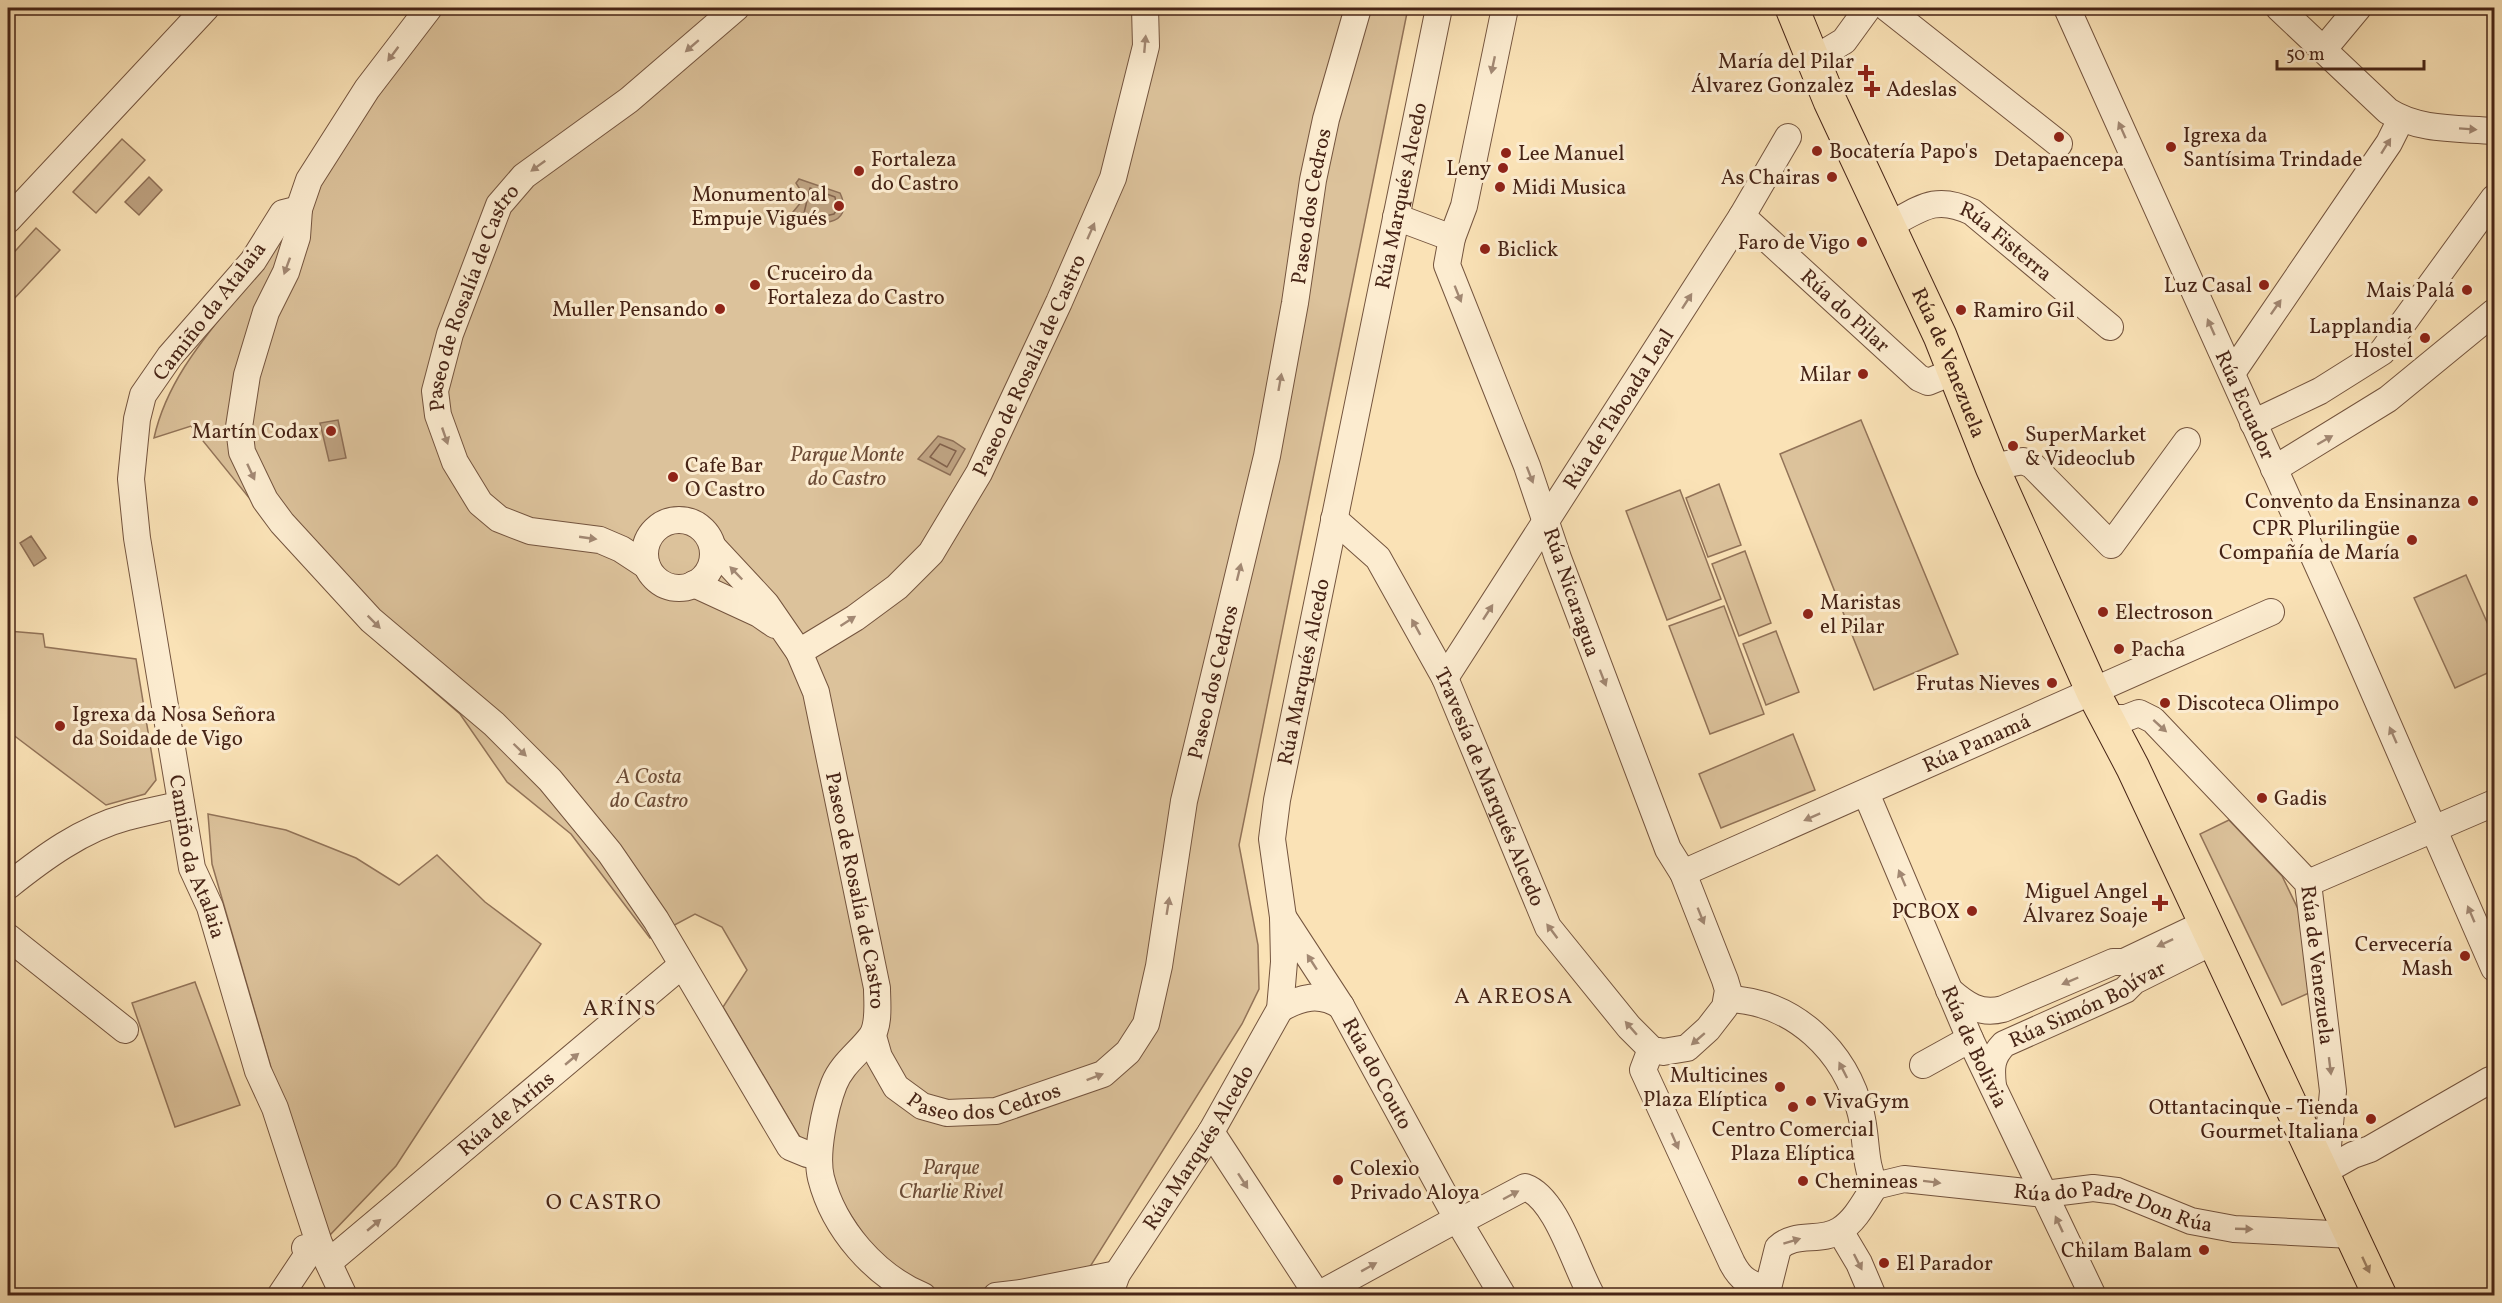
<svg xmlns="http://www.w3.org/2000/svg" width="2502" height="1303" font-family="Vollkorn,serif">
<rect width="100%" height="100%" fill="#fae2b6"/>
<filter id="stains"><feTurbulence type="fractalNoise" baseFrequency=".00333" numOctaves="4"/><feColorMatrix values="0 0 0 0 .2 0 0 0 0 .09 0 0 0 0 .02 0 0 0 .5 -.17"/></filter>
<radialGradient id="worn" r=".72"><stop offset=".6" stop-color="#630" stop-opacity="0"/><stop offset="1" stop-color="#630" stop-opacity=".3"/></radialGradient>
<path fill="#dcc29b" stroke="#927358" stroke-width="1.5" d="M 445,8 L 1408,8 L 1239,845 L 1258,945 L 1259,989 L 1242,1024 L 1088,1270 L 1023,1295 L 930,1295 L 880,1260 L 796,1131 L 723,1007 L 747,970 L 722,927 L 695,914 L 650,938 L 571,834 L 507,782 L 460,714 L 378,643 L 267,520 L 191,426 L 154,438 C 170,365 228,314 269,255 C 328,172 380,85 445,8 Z
M 122,139 L 145,160 L 96,213 L 73,192 Z
M 36,228 L 60,250 L 12,301 L 8,297 L 8,259 Z
M 1861,420 L 1958,654 L 1874,690 L 1780,454 Z
M 1719,484 L 1741,545 L 1708,557 L 1686,498 Z
M 1680,490 L 1721,599 L 1667,620 L 1626,511 Z
M 1745,551 L 1771,623 L 1739,636 L 1712,564 Z
M 2466,575 L 2494,638 L 2494,670 L 2455,688 L 2414,598 Z
M 1724,606 L 1764,714 L 1710,734 L 1669,626 Z
M 8,631 L 43,634 L 45,647 L 136,659 L 156,780 L 145,794 L 106,805 L 8,731 Z
M 1776,631 L 1799,692 L 1766,705 L 1743,644 Z
M 1793,734 L 1815,790 L 1721,828 L 1699,774 Z
M 208,814 L 286,830 L 356,858 L 399,885 L 437,855 L 485,902 L 541,944 L 396,1166 L 328,1237 L 279,1095 L 212,864 Z
M 2229,820 L 2282,876 L 2300,913 L 2309,993 L 2282,1005 L 2200,834 Z
M 195,982 L 240,1105 L 175,1127 L 132,1003 Z"/>
<path fill="#bda180" stroke="#8e6f56" stroke-width="1.5" d="M 149,177 L 162,190 L 139,215 L 125,202 Z
M 799,179 L 840,193 C 856,228 814,226 794,217 L 793,212 L 802,201 L 801,191 L 796,183 Z
M 338,420 L 346,458 L 329,461 L 320,423 Z
M 938,436 L 953,441 L 965,449 L 950,475 L 918,459 Z
M 31,536 L 46,558 L 34,566 L 20,543 Z"/>
<g fill="none" stroke-linecap="round" stroke-linejoin="round">
<path stroke="#82624b" stroke-width="1.5" d="M 810,188 L 835,197 L 837,209 L 834,214 L 821,217 L 804,213 Z
M 940,444 L 956,451 L 947,467 L 930,457 Z"/>
<defs>
<g id="minor">
<path d="M 429,8 L 367,89 L 309,180 L 299,209 L 297,237 L 286,272 L 266,312 L 247,375 L 239,427 L 242,452 L 265,500 L 282,523 L 371,620 L 494,724 L 550,780 L 610,853 L 656,920 L 790,1147 L 807,1154 L 819,1155"/>
<path d="M 1887,8 L 2059,144"/>
<path id="s1" d="M 2067,8 L 2346,628 L 2494,968"/>
<path d="M 2279,8 L 2388,111 C 2419,131 2458,128 2494,131"/>
<path d="M 2323,50 L 2358,8"/>
<path d="M 1814,59 L 1844,41 L 1868,8"/>
<path id="s2" d="M 299,209 L 283,213 L 253,261 L 170,356 L 143,395 L 137,419 L 131,479 L 137,538 L 192,868 L 210,907 L 258,1071 L 275,1108 L 319,1243 L 344,1296"/>
<path id="s3" d="M 1742,216 L 1919,378 L 1928,382 L 1955,371"/>
<path d="M 1396,217 L 1452,238"/>
<path d="M 8,220 L 206,8"/>
<path id="s4" d="M 1888,226 C 1920,209 1935,194 1972,212 L 2110,327"/>
<path d="M 2232,373 L 2389,143 L 2401,119"/>
<path d="M 2253,423 L 2320,391 L 2382,352 L 2494,198"/>
<path d="M 1992,467 L 2023,461 L 2032,465 L 2111,545 L 2187,441"/>
<path d="M 2274,469 L 2388,399 L 2494,312"/>
<path id="s5" d="M 1334,519 L 1378,558 L 1445,678 L 1548,927 L 1629,1027 L 1651,1049 L 1663,1052 L 1687,1048 L 1708,1029 L 1725,1007 L 1728,990 L 1725,980 L 1683,873 L 1668,849 L 1558,558 L 1527,466 L 1447,265 L 1452,238 L 1464,206 L 1505,8"/>
<circle cx="679" cy="554" r="34"/>
<path id="s6" d="M 713,547 L 766,604 L 799,652 L 816,692 L 877,988 C 877,1002 880,1025 871,1037 C 859,1053 842,1064 834,1084 C 825,1107 815,1154 821,1178 C 834,1229 875,1276 923,1296"/>
<path id="s7" d="M 647,566 L 621,549 L 600,540 L 530,531 L 499,519 L 480,503 L 455,462 L 438,415 L 435,391 L 450,334 L 499,205 L 524,176 L 629,100 L 736,8"/>
<path d="M 694,584 L 759,614 L 775,625"/>
<path id="s8" d="M 799,652 L 855,618 L 897,587 L 931,553 L 979,473 L 1059,302 L 1113,178 L 1146,46 L 1145,8"/>
<path id="s9" d="M 1445,678 L 1742,216 L 1788,137"/>
<path id="s10" d="M 2107,718 L 2126,718 L 2139,713 L 2153,720 L 2308,883 L 2333,1091 L 2328,1146 L 2321,1173"/>
<path id="s11" d="M 1866,793 L 1970,1039 L 2093,1296"/>
<path id="s12" d="M 1683,873 L 2271,612"/>
<path d="M 2308,883 L 2494,803"/>
<path d="M 8,886 C 43,858 82,829 127,817 C 144,812 163,809 181,804"/>
<path id="s13" d="M 1283,917 L 1341,1006 L 1459,1222 L 1503,1296"/>
<path d="M 8,937 L 125,1030"/>
<path d="M 1949,990 C 1966,1005 1980,1015 2003,1009 L 2113,962 L 2124,962 L 2206,923"/>
<path d="M 1727,999 C 1794,1001 1846,1051 1861,1114 C 1867,1139 1864,1163 1875,1186"/>
<path d="M 1280,1009 C 1301,997 1320,992 1341,1006"/>
<path id="s14" d="M 873,1036 L 879,1057 L 896,1087 L 922,1106 L 947,1113 L 996,1111 L 1103,1074 L 1128,1052 L 1146,1024 L 1159,966 L 1184,801 L 1267,456 L 1295,303 L 1313,180 L 1326,119 L 1358,8"/>
<path d="M 1651,1049 L 1643,1070 L 1732,1263 C 1741,1280 1749,1284 1767,1289"/>
<path d="M 1923,1065 L 1970,1039"/>
<path id="s15" d="M 1993,1086 C 1991,1068 1991,1057 2004,1044 L 2125,990 L 2134,981 L 2214,941"/>
<path d="M 1211,1132 L 1318,1296"/>
<path d="M 2321,1173 L 2353,1155 L 2370,1149 L 2490,1080"/>
<path id="s16" d="M 1875,1186 L 1904,1179 L 2045,1194 L 2093,1188 L 2117,1191 L 2191,1221 L 2234,1229 L 2352,1235"/>
<path d="M 1459,1222 L 1525,1187 C 1557,1198 1575,1267 1592,1296"/>
<path d="M 1840,1231 L 1859,1263 L 1873,1296"/>
<path id="s17" d="M 329,1262 L 682,965"/>
<path d="M 1318,1295 L 1457,1219"/>
<path d="M 280,1296 L 308,1254 L 305,1248"/>
<path d="M 996,1296 L 1021,1293 L 1117,1274"/>
<path id="s18" d="M 1109,1296 L 1117,1274 L 1211,1132 L 1280,1009 L 1284,962 L 1283,917 L 1272,839 L 1277,800 L 1439,8"/>
<path d="M 1766,1296 L 1778,1248 C 1795,1231 1821,1243 1840,1230 C 1856,1220 1865,1201 1875,1186"/>
</g>
<g id="major">
<path id="s19" d="M 1792,8 L 1830,101 L 1940,336 L 1992,467 L 2093,692 L 2133,768 L 2380,1296"/>
</g>
</defs>
<use href="#minor" stroke="#74543e" stroke-width="28"/>
<use href="#major" stroke="#472416" stroke-width="35"/>
<use href="#minor" stroke="#fcecd0" stroke-width="26"/>
<use href="#major" stroke="#fae2b6" stroke-width="33"/>
</g>
<defs><path id="oneway-solid" d="M-6-.8H1V-3.2L6.5 0L1 3.2V.8H-6Z" transform="scale(1.5)"/></defs>
<g fill="#a28873">
<use href="#oneway-solid" transform="translate(1145 44) rotate(-85)"/>
<use href="#oneway-solid" transform="translate(692 46) rotate(139)"/>
<use href="#oneway-solid" transform="translate(393 54) rotate(127)"/>
<use href="#oneway-solid" transform="translate(1493 65) rotate(102)"/>
<use href="#oneway-solid" transform="translate(2468 129) rotate(4)"/>
<use href="#oneway-solid" transform="translate(2122 130) rotate(-114)"/>
<use href="#oneway-solid" transform="translate(2386 146) rotate(-58)"/>
<use href="#oneway-solid" transform="translate(538 166) rotate(144)"/>
<use href="#oneway-solid" transform="translate(1091 231) rotate(-66)"/>
<use href="#oneway-solid" transform="translate(287 266) rotate(110)"/>
<use href="#oneway-solid" transform="translate(1458 294) rotate(68)"/>
<use href="#oneway-solid" transform="translate(1687 301) rotate(-57)"/>
<use href="#oneway-solid" transform="translate(2276 307) rotate(-55)"/>
<use href="#oneway-solid" transform="translate(2211 327) rotate(-114)"/>
<use href="#oneway-solid" transform="translate(1280 382) rotate(-80)"/>
<use href="#oneway-solid" transform="translate(445 436) rotate(71)"/>
<use href="#oneway-solid" transform="translate(2325 440) rotate(-30)"/>
<use href="#oneway-solid" transform="translate(251 472) rotate(65)"/>
<use href="#oneway-solid" transform="translate(1530 475) rotate(69)"/>
<use href="#oneway-solid" transform="translate(588 538) rotate(8)"/>
<use href="#oneway-solid" transform="translate(1239 572) rotate(-76)"/>
<use href="#oneway-solid" transform="translate(736 573) rotate(-134)"/>
<use href="#oneway-solid" transform="translate(1488 612) rotate(-57)"/>
<use href="#oneway-solid" transform="translate(848 621) rotate(-33)"/>
<use href="#oneway-solid" transform="translate(374 622) rotate(45)"/>
<use href="#oneway-solid" transform="translate(1416 627) rotate(-119)"/>
<use href="#oneway-solid" transform="translate(1603 678) rotate(69)"/>
<use href="#oneway-solid" transform="translate(2160 726) rotate(42)"/>
<use href="#oneway-solid" transform="translate(2393 735) rotate(-114)"/>
<use href="#oneway-solid" transform="translate(520 750) rotate(44)"/>
<use href="#oneway-solid" transform="translate(1812 817) rotate(156)"/>
<use href="#oneway-solid" transform="translate(1902 878) rotate(-113)"/>
<use href="#oneway-solid" transform="translate(1168 906) rotate(-81)"/>
<use href="#oneway-solid" transform="translate(2471 914) rotate(-113)"/>
<use href="#oneway-solid" transform="translate(1701 916) rotate(68)"/>
<use href="#oneway-solid" transform="translate(1552 931) rotate(-127)"/>
<use href="#oneway-solid" transform="translate(2165 943) rotate(155)"/>
<use href="#oneway-solid" transform="translate(1312 962) rotate(-123)"/>
<use href="#oneway-solid" transform="translate(2070 981) rotate(157)"/>
<use href="#oneway-solid" transform="translate(1631 1028) rotate(-131)"/>
<use href="#oneway-solid" transform="translate(1698 1039) rotate(139)"/>
<use href="#oneway-solid" transform="translate(572 1059) rotate(-40)"/>
<use href="#oneway-solid" transform="translate(2330 1066) rotate(83)"/>
<use href="#oneway-solid" transform="translate(1843 1070) rotate(-117)"/>
<use href="#oneway-solid" transform="translate(1095 1077) rotate(-21)"/>
<use href="#oneway-solid" transform="translate(1675 1141) rotate(66)"/>
<use href="#oneway-solid" transform="translate(1243 1181) rotate(57)"/>
<use href="#oneway-solid" transform="translate(1932 1182) rotate(7)"/>
<use href="#oneway-solid" transform="translate(1511 1195) rotate(-28)"/>
<use href="#oneway-solid" transform="translate(2059 1224) rotate(-115)"/>
<use href="#oneway-solid" transform="translate(374 1225) rotate(-40)"/>
<use href="#oneway-solid" transform="translate(2244 1229) rotate(2)"/>
<use href="#oneway-solid" transform="translate(1792 1241) rotate(-17)"/>
<use href="#oneway-solid" transform="translate(1858 1262) rotate(63)"/>
<use href="#oneway-solid" transform="translate(1369 1267) rotate(-29)"/>
</g>
<use fill="#a08366" href="#oneway-solid" transform="translate(2366 1265) rotate(65)"/>
<g fill="#8f2418" stroke="#fcecd0" stroke-width="2">
<path d="M1863 64h6v6h6v6h-6v6h-6v-6h-6v-6h6z"/>
<path d="M1869 80h6v6h6v6h-6v6h-6v-6h-6v-6h6z"/>
<circle cx="2059" cy="137" r="6"/>
<circle cx="2171" cy="147" r="6"/>
<circle cx="1817" cy="151" r="6"/>
<circle cx="1506" cy="153" r="6"/>
<circle cx="1503" cy="168" r="6"/>
<circle cx="859" cy="171" r="6"/>
<circle cx="1832" cy="177" r="6"/>
<circle cx="1500" cy="187" r="6"/>
<circle cx="839" cy="206" r="6"/>
<circle cx="1862" cy="242" r="6"/>
<circle cx="1485" cy="249" r="6"/>
<circle cx="755" cy="285" r="6"/>
<circle cx="2264" cy="285" r="6"/>
<circle cx="2467" cy="290" r="6"/>
<circle cx="720" cy="309" r="6"/>
<circle cx="1961" cy="310" r="6"/>
<circle cx="2425" cy="338" r="6"/>
<circle cx="1863" cy="374" r="6"/>
<circle cx="331" cy="431" r="6"/>
<circle cx="2013" cy="446" r="6"/>
<circle cx="673" cy="477" r="6"/>
<circle cx="2473" cy="501" r="6"/>
<circle cx="2412" cy="540" r="6"/>
<circle cx="2103" cy="612" r="6"/>
<circle cx="1808" cy="614" r="6"/>
<circle cx="2119" cy="649" r="6"/>
<circle cx="2052" cy="683" r="6"/>
<circle cx="2165" cy="703" r="6"/>
<circle cx="60" cy="726" r="6"/>
<circle cx="2262" cy="798" r="6"/>
<path d="M2157 894h6v6h6v6h-6v6h-6v-6h-6v-6h6z"/>
<circle cx="1972" cy="911" r="6"/>
<circle cx="2465" cy="956" r="6"/>
<circle cx="1780" cy="1087" r="6"/>
<circle cx="1811" cy="1101" r="6"/>
<circle cx="1793" cy="1107" r="6"/>
<circle cx="2371" cy="1119" r="6"/>
<circle cx="1338" cy="1180" r="6"/>
<circle cx="1803" cy="1181" r="6"/>
<circle cx="2204" cy="1250" r="6"/>
<circle cx="1884" cy="1263" r="6"/>
</g>
<g text-anchor="middle" stroke-width="6" stroke-linejoin="round" paint-order="stroke">
<g font-size="21" fill="#472416" stroke="#fcecd0" text-anchor="start">
<text x="1854" y="68" text-anchor="end">María del Pilar<tspan x="1854" dy="24">Álvarez Gonzalez</tspan></text>
<text x="1886" y="96">Adeslas</text>
<text x="2183" y="142">Igrexa da<tspan x="2183" dy="24">Santísima Trindade</tspan></text>
<text x="1829" y="158">Bocatería Papo's</text>
<text x="1518" y="160">Lee Manuel</text>
<text x="871" y="166">Fortaleza<tspan x="871" dy="24">do Castro</tspan></text>
<text x="2059" y="166" text-anchor="middle">Detapaencepa</text>
<text x="1491" y="175" text-anchor="end">Leny</text>
<text x="1820" y="184" text-anchor="end">As Chairas</text>
<text x="1512" y="194">Midi Musica</text>
<text x="827" y="201" text-anchor="end">Monumento al<tspan x="827" dy="24">Empuje Vigués</tspan></text>
<text x="1850" y="249" text-anchor="end">Faro de Vigo</text>
<text x="1497" y="256">Biclick</text>
<text x="767" y="280">Cruceiro da<tspan x="767" dy="24">Fortaleza do Castro</tspan></text>
<text x="2252" y="292" text-anchor="end">Luz Casal</text>
<text x="2455" y="297" text-anchor="end">Mais Palá</text>
<text x="708" y="316" text-anchor="end">Muller Pensando</text>
<text x="1973" y="317">Ramiro Gil</text>
<text x="2413" y="333" text-anchor="end">Lapplandia<tspan x="2413" dy="24">Hostel</tspan></text>
<text x="1851" y="381" text-anchor="end">Milar</text>
<text x="319" y="438" text-anchor="end">Martín Codax</text>
<text x="2025" y="441">SuperMarket<tspan x="2025" dy="24">&amp; Videoclub</tspan></text>
<text x="685" y="472">Cafe Bar<tspan x="685" dy="24">O Castro</tspan></text>
<text x="2461" y="508" text-anchor="end">Convento da Ensinanza</text>
<text x="2400" y="535" text-anchor="end">CPR Plurilingüe<tspan x="2400" dy="24">Compañía de María</tspan></text>
<text x="1820" y="609">Maristas<tspan x="1820" dy="24">el Pilar</tspan></text>
<text x="2115" y="619">Electroson</text>
<text x="2131" y="656">Pacha</text>
<text x="2040" y="690" text-anchor="end">Frutas Nieves</text>
<text x="2177" y="710">Discoteca Olimpo</text>
<text x="72" y="721">Igrexa da Nosa Señora<tspan x="72" dy="24">da Soidade de Vigo</tspan></text>
<text x="2274" y="805">Gadis</text>
<text x="2148" y="898" text-anchor="end">Miguel Angel<tspan x="2148" dy="24">Álvarez Soaje</tspan></text>
<text x="1960" y="918" text-anchor="end">PCBOX</text>
<text x="2453" y="951" text-anchor="end">Cervecería<tspan x="2453" dy="24">Mash</tspan></text>
<text x="1768" y="1082" text-anchor="end">Multicines<tspan x="1768" dy="24">Plaza Elíptica</tspan></text>
<text x="1823" y="1108">VivaGym</text>
<text x="2359" y="1114" text-anchor="end">Ottantacinque - Tienda<tspan x="2359" dy="24">Gourmet Italiana</tspan></text>
<text x="1793" y="1136" text-anchor="middle">Centro Comercial<tspan x="1793" dy="24">Plaza Elíptica</tspan></text>
<text x="1350" y="1175">Colexio<tspan x="1350" dy="24">Privado Aloya</tspan></text>
<text x="1815" y="1188">Chemineas</text>
<text x="2192" y="1257" text-anchor="end">Chilam Balam</text>
<text x="1896" y="1270">El Parador</text>
</g>
<g font-size="21" fill="#472416" stroke="#fcecd0">
<text dy="7" stroke="none"><textPath href="#s18" startOffset="1162">Rúa Marqués Alcedo</textPath></text>
<text dy="7" stroke="none"><textPath href="#s14" startOffset="1178">Paseo dos Cedros</textPath></text>
<text dy="7" stroke="none"><textPath href="#s4" startOffset="135">Rúa Fisterra</textPath></text>
<text dy="7" stroke="none"><textPath href="#s7" startOffset="405">Paseo de Rosalía de Castro</textPath></text>
<text dy="7" stroke="none"><textPath href="#s3" startOffset="140">Rúa do Pilar</textPath></text>
<text transform="translate(209 311) rotate(-52)" y="7">Camiño da Atalaia</text>
<text dy="7" stroke="none"><textPath href="#s19" startOffset="388">Rúa de Venezuela</textPath></text>
<text dy="7" stroke="none"><textPath href="#s8" startOffset="378">Paseo de Rosalía de Castro</textPath></text>
<text dy="7" stroke="none"><textPath href="#s1" startOffset="435">Rúa Ecuador</textPath></text>
<text dy="7" stroke="none"><textPath href="#s9" startOffset="320">Rúa de Taboada Leal</textPath></text>
<text transform="translate(1572 592) rotate(71)" y="7">Rúa Nicaragua</text>
<text dy="7" stroke="none"><textPath href="#s18" startOffset="676">Rúa Marqués Alcedo</textPath></text>
<text dy="7" stroke="none"><textPath href="#s14" startOffset="692">Paseo dos Cedros</textPath></text>
<text dy="7" stroke="none"><textPath href="#s12" startOffset="321">Rúa Panamá</textPath></text>
<text dy="7" stroke="none"><textPath href="#s5" startOffset="314">Travesía de Marqués Alcedo</textPath></text>
<text dy="7" stroke="none"><textPath href="#s2" startOffset="716">Camiño da Atalaia</textPath></text>
<text dy="7" stroke="none"><textPath href="#s6" startOffset="382">Paseo de Rosalía de Castro</textPath></text>
<text dy="7" stroke="none"><textPath href="#s10" startOffset="356">Rúa de Venezuela</textPath></text>
<text dy="7" stroke="none"><textPath href="#s15" startOffset="138">Rúa Simón Bolívar</textPath></text>
<text dy="7" stroke="none"><textPath href="#s11" startOffset="276">Rúa de Bolivia</textPath></text>
<text dy="7" stroke="none"><textPath href="#s13" startOffset="183">Rúa do Couto</textPath></text>
<text dy="7" stroke="none"><textPath href="#s14" startOffset="152">Paseo dos Cedros</textPath></text>
<text dy="7" stroke="none"><textPath href="#s17" startOffset="231">Rúa de Aríns</textPath></text>
<text dy="7" stroke="none"><textPath href="#s18" startOffset="174">Rúa Marqués Alcedo</textPath></text>
<text dy="7" stroke="none"><textPath href="#s16" startOffset="243">Rúa do Padre Don Rúa</textPath></text>
</g>
<g font-size="21" font-style="italic" fill="#6c4c37" stroke="#fcecd0">
<text x="847" y="461">Parque Monte<tspan x="847" dy="24">do Castro</tspan></text>
<text x="649" y="783">A Costa<tspan x="649" dy="24">do Castro</tspan></text>
<text x="951" y="1174">Parque<tspan x="951" dy="24">Charlie Rivel</tspan></text>
</g>
<g font-size="22" letter-spacing="1.5" fill="#472416" stroke="#fcecd0">
<text x="1514" y="1003">A AREOSA</text>
<text x="620" y="1015">ARÍNS</text>
<text x="604" y="1209">O CASTRO</text>
</g>
</g>
<rect width="2502" height="1303" fill="none" stroke="#fae2b6" stroke-width="30"/>
<rect x="9" y="9" width="2484" height="1285" fill="none" stroke="#472416" stroke-width="3"/>
<rect x="15" y="15" width="2472" height="1273" fill="none" stroke="#472416" stroke-width="1.5"/>
<path d="M2277 60v9h147v-9" fill="none" stroke="#472416" stroke-width="3"/>
<text x="2286" y="60" font-size="18" fill="#472416" stroke="#fcecd0" stroke-width="4.5" paint-order="stroke">50 m</text>
<rect width="100%" height="100%" filter="url(#stains)"/>
<rect width="100%" height="100%" fill="url(#worn)"/>
</svg>
